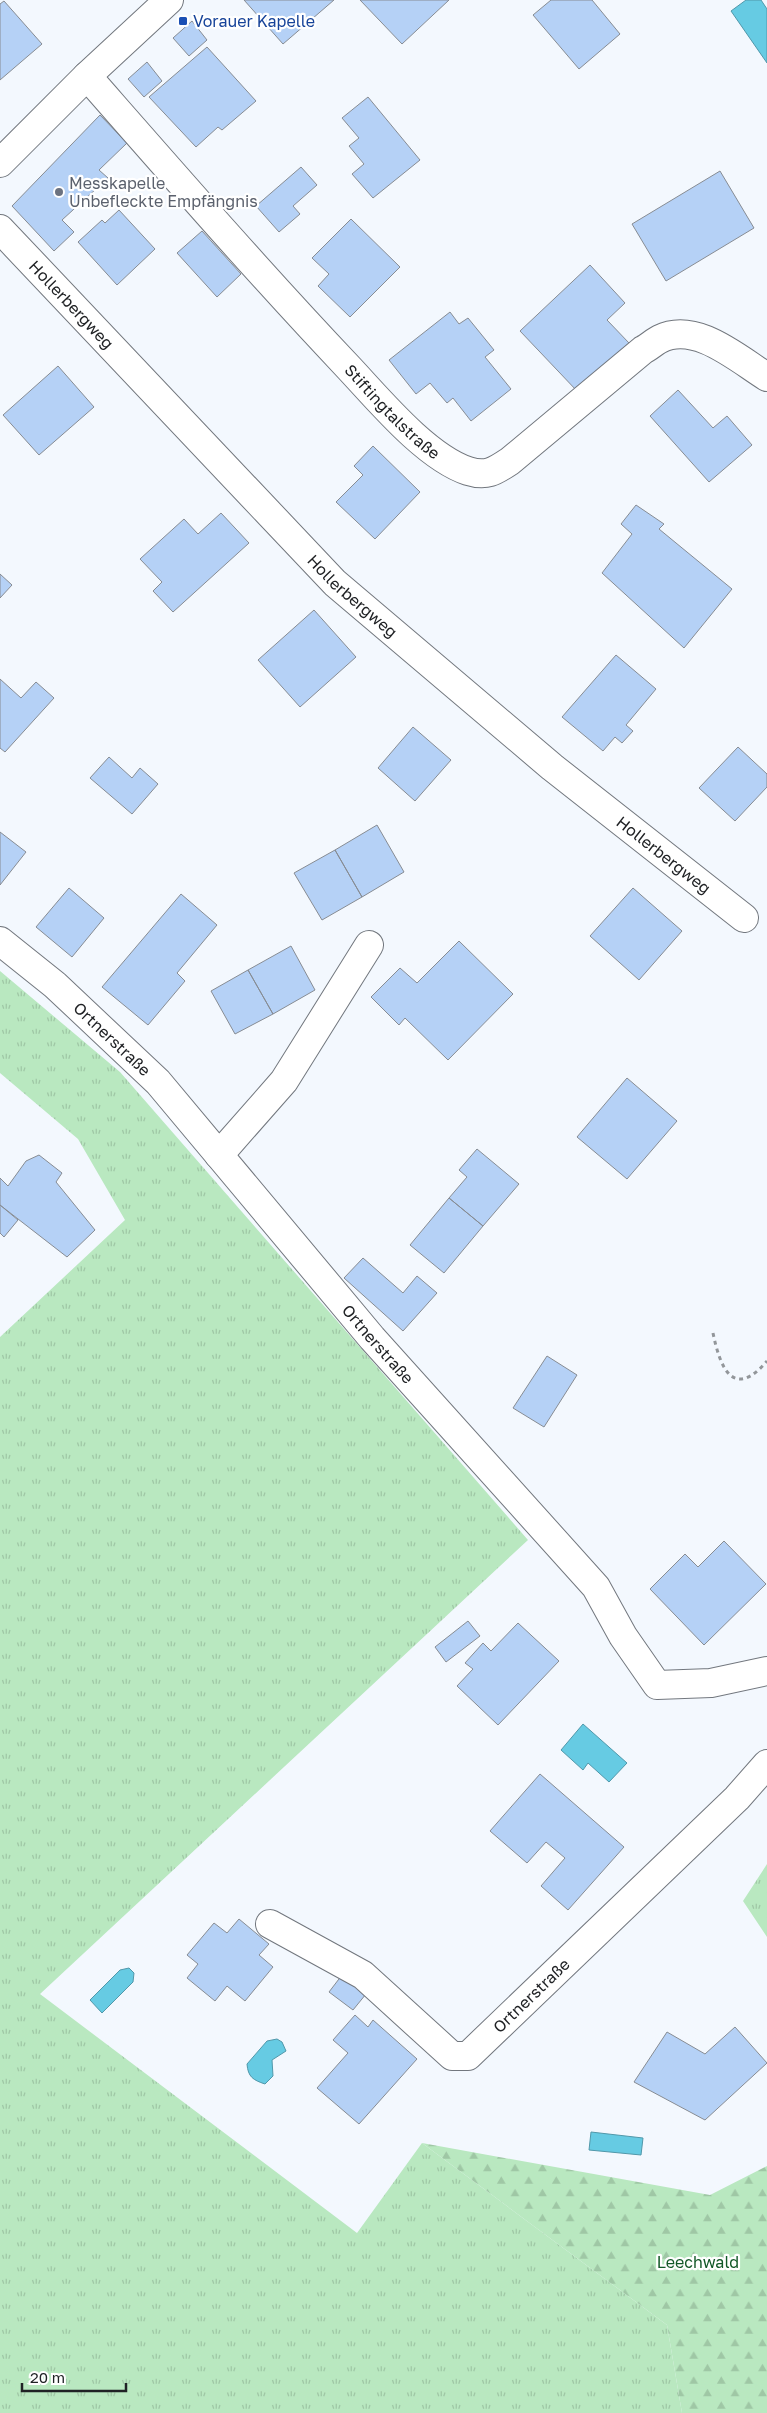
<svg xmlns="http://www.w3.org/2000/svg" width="767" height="2413" font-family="'Golos Text',sans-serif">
<defs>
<pattern id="grass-tufts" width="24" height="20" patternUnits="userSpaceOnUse" patternTransform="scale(1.25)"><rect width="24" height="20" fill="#b9e8c0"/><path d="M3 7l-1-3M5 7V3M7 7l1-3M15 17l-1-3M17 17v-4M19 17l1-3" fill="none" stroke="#9fc7a5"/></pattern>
<pattern id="forest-firs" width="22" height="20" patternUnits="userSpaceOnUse" patternTransform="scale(1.25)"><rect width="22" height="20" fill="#b9e8c0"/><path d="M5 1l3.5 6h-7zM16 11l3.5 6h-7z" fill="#9fc7a5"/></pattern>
</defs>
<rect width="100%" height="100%" fill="#f3f8fe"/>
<path fill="url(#grass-tufts)" d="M 0,971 L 120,1072 L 528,1540 L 40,1994 L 357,2233 L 422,2143 L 667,2325 L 682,2413 L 0,2413 L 0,1337 L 125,1220 L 78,1139 L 0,1073 Z
M 767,1864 L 767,1937 L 743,1901 Z"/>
<path fill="url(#forest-firs)" d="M 422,2143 L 710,2195 L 767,2166 L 767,2413 L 682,2413 L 667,2325 Z"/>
<path fill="#66cbe3" stroke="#5198aa" d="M 746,0 L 761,0 L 767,9 L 767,63 L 731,11 Z
M 583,1724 L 627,1763 L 609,1782 L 588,1763 L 583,1770 L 561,1750 Z
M 129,1968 L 134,1973 L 133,1982 L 102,2013 L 90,2000 L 120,1970 Z
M 277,2039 L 282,2042 L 286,2051 L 272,2060 L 273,2076 L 265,2084 C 253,2080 248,2077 247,2064 L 267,2041 Z
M 591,2132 L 643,2138 L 641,2155 L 589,2150 Z"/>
<path fill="#b5d1f6" stroke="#878c93" d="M 244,0 L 334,0 L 283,44 Z
M 360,0 L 449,0 L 402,44 Z
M 551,0 L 592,0 L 620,34 L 579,69 L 533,15 Z
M 4,1 L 42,44 L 0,80 L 0,4 Z
M 192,21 L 207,40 L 189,56 L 173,38 Z
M 207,47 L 256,101 L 222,130 L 218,127 L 196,147 L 149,97 Z
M 147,62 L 162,81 L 144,97 L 128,79 Z
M 368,97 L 420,160 L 373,198 L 352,174 L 364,164 L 349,146 L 359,138 L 342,118 Z
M 100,115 L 127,143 L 99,170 L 108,178 L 62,220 L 74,232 L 54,251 L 12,206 Z
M 301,167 L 317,185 L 293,206 L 300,214 L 279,232 L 256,206 Z
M 720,171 L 754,228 L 666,281 L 632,224 Z
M 119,210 L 155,249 L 117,285 L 78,242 L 102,220 L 105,223 Z
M 351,219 L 400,267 L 350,317 L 318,286 L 329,274 L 312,258 Z
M 202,231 L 241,274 L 217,297 L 177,253 Z
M 590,265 L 625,303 L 607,320 L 629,343 L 577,391 L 520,331 Z
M 450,312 L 459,324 L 468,318 L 494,350 L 485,357 L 511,389 L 471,421 L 453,398 L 447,403 L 430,383 L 416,394 L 389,360 Z
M 58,366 L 94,407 L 39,455 L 3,415 Z
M 678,390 L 713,428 L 727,416 L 752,445 L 709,482 L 650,416 Z
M 373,446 L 420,492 L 375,539 L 336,502 L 363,475 L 354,466 Z
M 636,505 L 664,524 L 659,529 L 732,589 L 684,648 L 602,573 L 632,534 L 621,524 Z
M 221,513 L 249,543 L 173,612 L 153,591 L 162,582 L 140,559 L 184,519 L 198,534 Z
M 0,574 L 12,585 L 0,598 Z
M 314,610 L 356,657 L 300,707 L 258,660 Z
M 616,655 L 656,689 L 626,725 L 633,731 L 622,743 L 615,737 L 603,751 L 562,717 Z
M 0,679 L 21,698 L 36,682 L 54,698 L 5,752 L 0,748 Z
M 413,727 L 451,760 L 415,801 L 378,768 Z
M 738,747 L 767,774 L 767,787 L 735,821 L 699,788 Z
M 109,757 L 132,778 L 140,768 L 158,784 L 132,814 L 90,778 Z
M 377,825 L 404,872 L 362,897 L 335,850 Z
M 0,832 L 26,852 L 0,885 Z
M 335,850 L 362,897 L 322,920 L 294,873 Z
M 69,888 L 104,918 L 72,957 L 36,927 Z
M 633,888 L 682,931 L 639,980 L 590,936 Z
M 181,894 L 217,925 L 177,973 L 185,981 L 148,1025 L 102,987 Z
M 459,941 L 513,994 L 448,1060 L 405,1018 L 399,1025 L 371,997 L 400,968 L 417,983 Z
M 291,946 L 315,990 L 273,1014 L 248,970 Z
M 248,970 L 273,1014 L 235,1034 L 211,991 Z
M 627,1078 L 677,1121 L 627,1179 L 577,1137 Z
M 477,1149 L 519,1184 L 483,1226 L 449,1198 L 467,1177 L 459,1170 Z
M 39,1155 L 62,1173 L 56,1182 L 95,1230 L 67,1257 L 0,1205 L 0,1178 L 8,1186 L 26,1161 Z
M 449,1198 L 483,1226 L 444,1273 L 410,1245 Z
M 0,1205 L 18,1220 L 4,1237 L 0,1233 Z
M 363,1258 L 403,1293 L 417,1276 L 437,1293 L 403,1331 L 344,1278 Z
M 547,1356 L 577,1375 L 544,1427 L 513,1408 Z
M 724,1541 L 766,1584 L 704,1645 L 650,1589 L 685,1554 L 698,1567 Z
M 468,1621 L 480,1636 L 446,1662 L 435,1647 Z
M 518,1623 L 559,1661 L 498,1725 L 457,1686 L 473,1669 L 465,1663 L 483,1643 L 491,1651 Z
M 540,1774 L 624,1847 L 568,1910 L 541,1886 L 565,1858 L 546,1842 L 527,1863 L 490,1831 Z
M 239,1919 L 269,1944 L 259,1955 L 273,1967 L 245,2001 L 227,1986 L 215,2001 L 187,1978 L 198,1964 L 187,1955 L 214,1923 L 227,1933 Z
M 342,1975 L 366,1994 L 353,2010 L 329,1992 Z
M 355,2015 L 368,2027 L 373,2020 L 417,2059 L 359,2124 L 317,2088 L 348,2053 L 333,2040 Z
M 735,2027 L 767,2063 L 705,2120 L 634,2082 L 667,2032 L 705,2054 Z"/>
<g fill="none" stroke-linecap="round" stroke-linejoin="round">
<defs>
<g id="minor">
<path id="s1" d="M 87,76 C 173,174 259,273 349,368 C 379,400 426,457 468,471 C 487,477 495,471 510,461 L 643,350 C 649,347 654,342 660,339 C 696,321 738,359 767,377"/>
<path d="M 0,163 L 87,76 L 169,0"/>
<path id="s2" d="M 0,229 L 335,583 L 552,767 L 744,918"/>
<path id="s3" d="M 0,941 L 55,985 L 158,1082 L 372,1338 L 596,1587 L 623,1636 L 657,1685 L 711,1683 L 767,1671"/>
<path d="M 219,1155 L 284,1081 L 369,945"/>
<path id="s4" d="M 270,1924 L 363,1975 L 452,2056 L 468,2056 L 737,1798 L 767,1764"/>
</g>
</defs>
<use href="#minor" stroke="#72777e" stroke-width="30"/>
<path stroke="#92969a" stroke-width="3" stroke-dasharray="4 4" stroke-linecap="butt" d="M 713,1333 C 720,1367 733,1401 767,1361"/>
<use href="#minor" stroke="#fff" stroke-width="28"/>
</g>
<rect fill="#1a4fb4" stroke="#fff" stroke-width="2" x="178" y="16" width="10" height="10" rx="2.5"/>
<circle fill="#6b7280" stroke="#fff" stroke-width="2" cx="59" cy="192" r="5"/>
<g text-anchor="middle" stroke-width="4.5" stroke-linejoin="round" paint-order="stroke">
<g font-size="16" fill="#164399" stroke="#fff" text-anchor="start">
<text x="193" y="27">Vorauer Kapelle</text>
</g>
<g font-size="16" fill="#5b616d" stroke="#fff" text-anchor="start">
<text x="69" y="189">Messkapelle<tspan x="69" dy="18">Unbefleckte Empfängnis</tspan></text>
</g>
<g font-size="16" fill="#202225" stroke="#fff">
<text dy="6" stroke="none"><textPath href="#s2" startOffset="104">Hollerbergweg</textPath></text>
<text dy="6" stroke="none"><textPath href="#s1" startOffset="454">Stiftingtalstraße</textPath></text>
<text dy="6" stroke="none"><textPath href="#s2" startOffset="509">Hollerbergweg</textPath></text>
<text dy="6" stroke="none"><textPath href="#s2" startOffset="914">Hollerbergweg</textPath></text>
<text dy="6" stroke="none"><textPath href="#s3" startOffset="149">Ortnerstraße</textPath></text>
<text dy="6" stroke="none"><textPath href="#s3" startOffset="554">Ortnerstraße</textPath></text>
<text dy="6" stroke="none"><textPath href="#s4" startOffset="330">Ortnerstraße</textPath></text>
</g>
<g font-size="16" fill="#125827" stroke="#fff">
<text x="698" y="2268">Leechwald</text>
</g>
</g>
<path d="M22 2383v8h104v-8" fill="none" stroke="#202225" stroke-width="2.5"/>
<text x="30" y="2383" font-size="15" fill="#202225" stroke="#ffffff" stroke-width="4" paint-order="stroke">20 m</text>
</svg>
